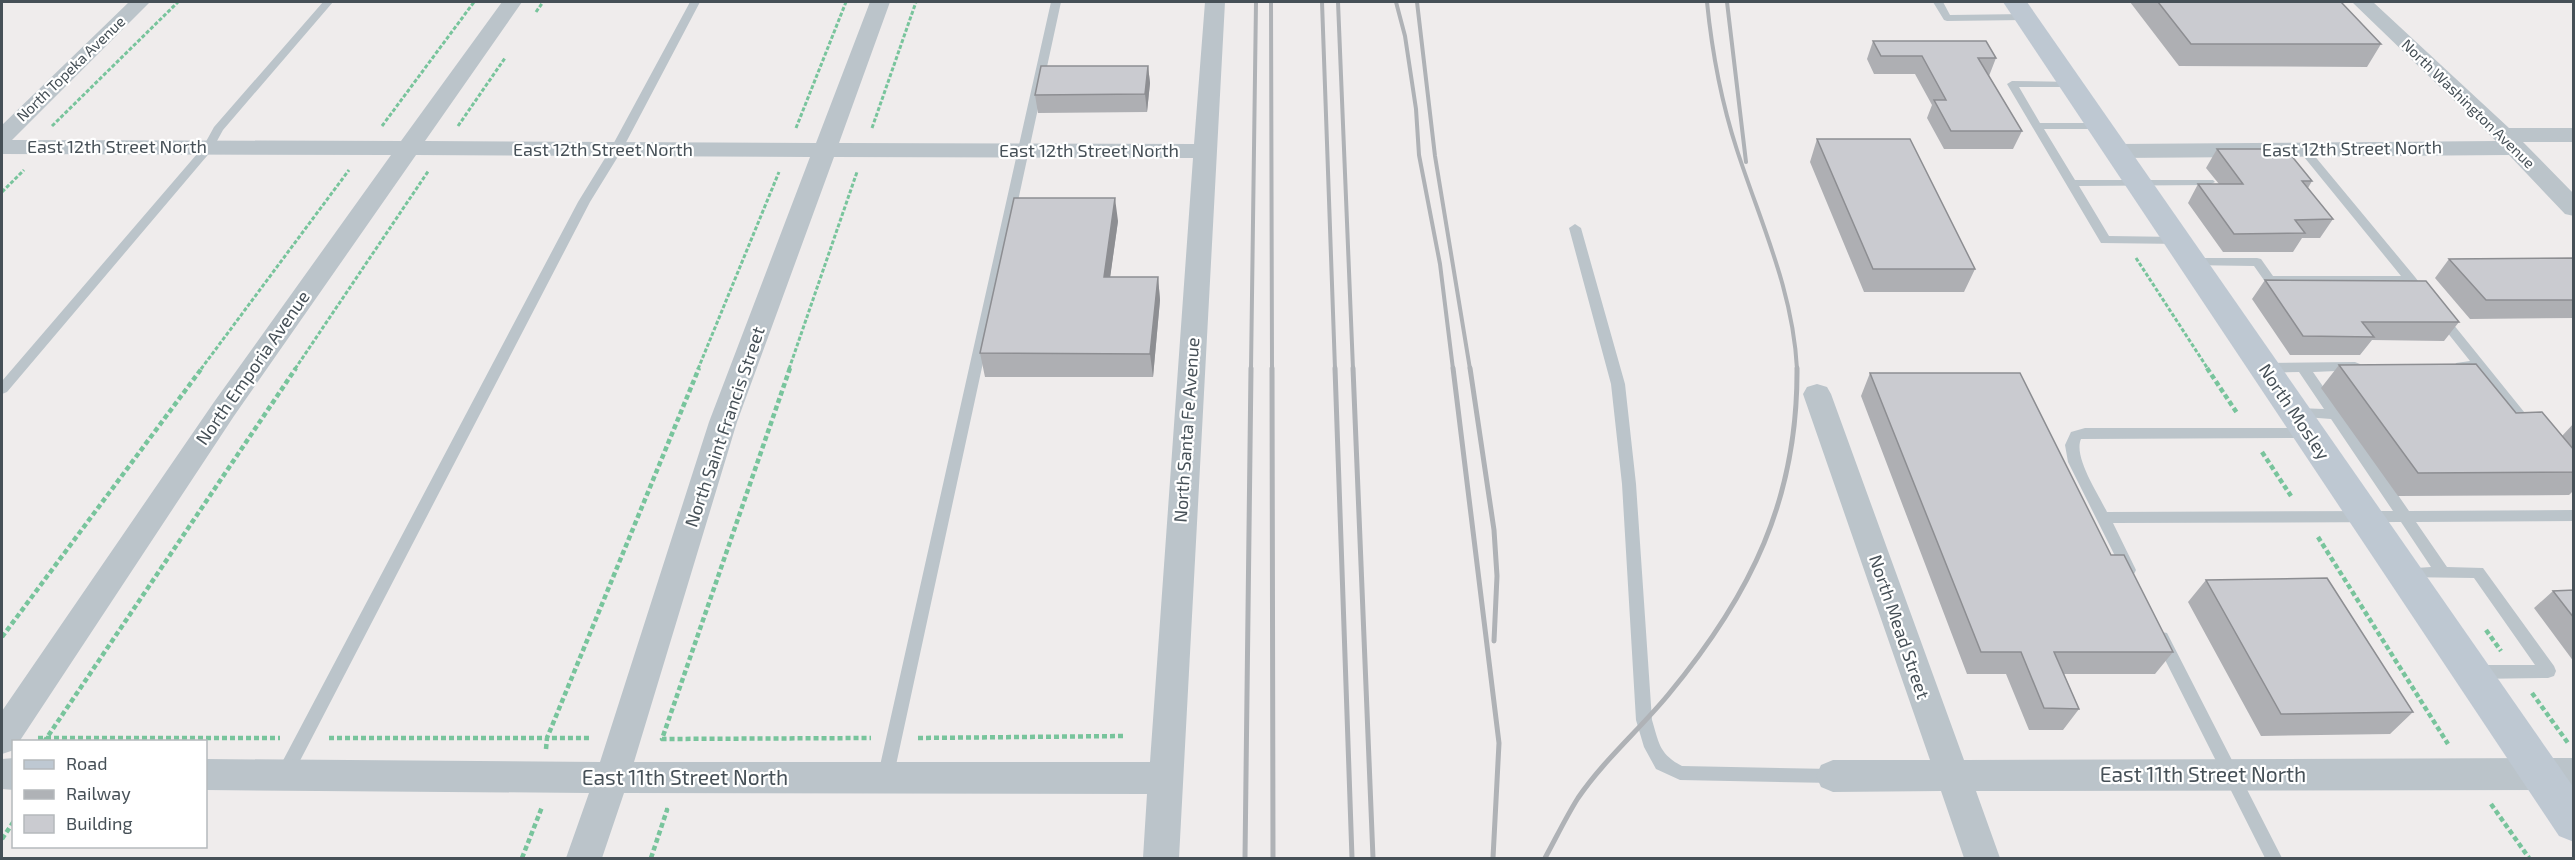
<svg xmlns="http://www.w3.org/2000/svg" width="2575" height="860" font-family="'Exo 2',sans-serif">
<rect width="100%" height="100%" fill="#efecec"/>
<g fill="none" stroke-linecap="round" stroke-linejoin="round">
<path stroke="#78c49c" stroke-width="3" stroke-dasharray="4 2" stroke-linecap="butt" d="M 536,12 L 543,2
M 52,126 L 178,2
M 382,126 L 474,2
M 458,126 L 505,58
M 796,128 L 846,2
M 872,128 L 916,2
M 2,192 L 24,170
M 2136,258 L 2208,369
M 201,369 L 349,170
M 295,369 L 429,170
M 698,369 L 779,172
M 789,369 L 857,172"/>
<path stroke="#78c49c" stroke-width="4.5" stroke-dasharray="5 3" stroke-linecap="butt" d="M 790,368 L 662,739 L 871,738
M 2207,368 L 2237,413
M 2262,452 L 2291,496
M 2318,537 L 2448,744
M 2486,630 L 2501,651
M 2,637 L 202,368
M 2532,693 L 2568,743
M 38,738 L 280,738
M 329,738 L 547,738 L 699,368
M 918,738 L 1124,736
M 44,742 L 296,368
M 546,749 L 547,738 L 591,738
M 2491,804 L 2529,858
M 2,839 L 14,821
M 522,858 L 542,807
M 651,858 L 667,810 L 665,810"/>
<path fill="#bbc4ca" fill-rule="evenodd" d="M 323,2 L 333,2 L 223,130 L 212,150 L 7,392 L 2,394 L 2,381 L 203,147 L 214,127 Z
M 690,2 L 700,2 L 622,150 L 590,202 L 290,780 L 284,782 L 278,780 L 276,775 L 278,770 L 578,202 L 610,150 Z
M 1051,2 L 1061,2 L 893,779 L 891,784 L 885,786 L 879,784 L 877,779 Z
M 1933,2 L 1943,2 L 1950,15 L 2025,14 L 2030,17 L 2025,20 L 1947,21 L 1944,20 Z
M 2012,81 L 2075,82 L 2076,84 L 2071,87 L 2019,87 L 2040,123 L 2100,123 L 2105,126 L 2100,129 L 2044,129 L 2075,180 L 2213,180 L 2215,182 L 2209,185 L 2079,186 L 2109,236 L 2178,237 L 2182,238 L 2184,241 L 2182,244 L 2101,243 L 2007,84 Z
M 2304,147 L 2308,148 L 2415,277 L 2429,295 L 2427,298 L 2419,298 L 2408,284 L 2270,284 L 2266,283 L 2254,266 L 2188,265 L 2186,262 L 2192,258 L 2257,258 L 2261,259 L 2273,276 L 2401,276 L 2300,152 L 2298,150 Z
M 1575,224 L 1581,228 L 1625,384 L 1636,484 L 1652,720 C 1659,743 1659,754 1682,766 L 1833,769 L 1839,771 L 1841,776 L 1839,781 L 1833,783 L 1680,780 L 1656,769 L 1644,747 L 1636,720 L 1622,484 L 1611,384 L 1569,228 Z
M 2441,313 L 2445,314 L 2533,423 L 2535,426 L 2533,429 L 2523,429 L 2477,371 L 2456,369 L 2455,366 L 2456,363 L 2470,361 L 2435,317 Z
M 2355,362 L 2360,364 L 2361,367 L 2360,370 L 2313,372 L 2409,511 L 2574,510 L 2574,521 L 2416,522 L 2447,567 L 2483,568 L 2554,666 L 2556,671 L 2554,676 L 2548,678 L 2476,679 L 2470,677 L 2468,672 L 2470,667 L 2476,665 L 2535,665 L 2474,578 L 2401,577 L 2399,573 L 2401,569 L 2431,567 L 2401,522 L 2113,523 L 2136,570 L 2134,574 L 2129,576 L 2124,574 L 2068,462 L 2065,445 L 2071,432 L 2085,428 L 2308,428 L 2315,433 L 2308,438 L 2081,439 C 2073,457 2099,495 2107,512 L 2393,511 L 2331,419 L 2292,416 L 2290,413 L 2297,408 L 2324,409 L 2299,372 L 2264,373 L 2258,368 L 2264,363 Z
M 2162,632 L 2167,633 L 2282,858 L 2265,858 L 2154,638 L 2157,633 Z"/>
<path fill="#bbc4ca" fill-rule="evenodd" d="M 129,2 L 150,2 L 12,140 L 401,141 L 502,2 L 522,2 L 425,141 L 816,143 L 870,2 L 890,2 L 839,143 L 1194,144 L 1205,2 L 1225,2 L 1179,858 L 1143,858 L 1147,794 L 624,793 L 602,858 L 566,858 L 589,793 L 206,790 L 206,759 L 600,762 L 709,422 L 810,157 L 416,155 L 234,416 L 19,742 L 14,742 L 14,750 L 2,754 L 2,711 L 214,402 L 391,155 L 2,154 L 2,125 ZM 834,157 L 1193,158 L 1150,762 L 634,762 L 737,422 Z
M 2352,2 L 2373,2 L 2509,128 L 2574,128 L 2574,142 L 2523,142 L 2574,194 L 2574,216 L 2565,214 L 2509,155 L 2117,158 L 2109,156 L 2105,151 L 2109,146 L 2117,144 L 2496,141 Z
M 1817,384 L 1827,387 L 1831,394 L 1964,760 L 2574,758 L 2574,790 L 1976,791 L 2000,858 L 1964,858 L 1941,791 L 1833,792 L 1821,787 L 1816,776 L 1821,765 L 1833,760 L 1930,760 L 1803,394 L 1807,387 Z
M 14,758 L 14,790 L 2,789 L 2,759 Z"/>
<path fill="#bec8d2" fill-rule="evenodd" d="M 2003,2 L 2027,2 L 2574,788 L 2574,842 L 2559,836 Z"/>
<path stroke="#afb2b6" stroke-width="4" d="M 1271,2 L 1272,369
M 1322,2 L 1335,369
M 1338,2 L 1353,369
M 1396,2 L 1405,36 L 1416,109 L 1419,155 L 1440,264 L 1453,369
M 1417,2 L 1435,156 L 1470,369
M 1707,2 C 1712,52 1721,101 1737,150 C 1761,224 1793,290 1797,369
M 1727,2 L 1746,162
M 1251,369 L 1256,2"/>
<path stroke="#afb2b6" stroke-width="5" d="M 1272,368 L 1273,858
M 1335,368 L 1352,858
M 1353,368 L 1373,858
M 1453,368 L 1499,743 L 1493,858
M 1470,368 L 1494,530 L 1497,576 L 1494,641
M 1245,858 L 1251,368
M 1545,858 C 1556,838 1566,817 1578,798 C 1604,760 1639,730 1668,695 C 1751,595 1798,499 1797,368"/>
</g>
<path fill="#aeafb3" d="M 2130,2 L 2341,2 L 2381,44 L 2367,67 L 2179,66 Z
M 1873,41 L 1996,58 L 1989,76 L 2022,131 L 2013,149 L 1944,149 L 1927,118 L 1932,105 L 1915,74 L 1874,74 L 1867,59 Z
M 1148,66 L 1150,83 L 1147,112 L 1038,113 L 1035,95 Z
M 1817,139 L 1975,269 L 1964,292 L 1864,292 L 1810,162 Z
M 2217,149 L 2312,181 L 2308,188 L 2333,219 L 2320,238 L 2302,238 L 2293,252 L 2223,252 L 2188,203 L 2198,184 L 2219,184 L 2206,168 Z
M 1118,221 L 1110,277 L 1158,277 L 1160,300 L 1153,377 L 985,377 L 980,353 Z
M 2574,258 L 2574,318 L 2470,319 L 2435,278 L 2449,259 Z
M 2265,280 L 2459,322 L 2444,341 L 2372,340 L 2360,355 L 2290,355 L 2252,299 Z
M 2339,365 L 2516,413 L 2562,436 L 2574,423 L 2574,490 L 2569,495 L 2398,496 L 2321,388 Z
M 1870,373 L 2111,555 L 2173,652 L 2155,674 L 2064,674 L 2079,709 L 2063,730 L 2029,730 L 2006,674 L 1967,674 L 1861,396 Z
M 2206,580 L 2413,712 L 2390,734 L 2261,736 L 2188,602 Z
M 2574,590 L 2574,662 L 2534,608 L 2553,591 Z"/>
<path fill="#8d8e92" d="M 1148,66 L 1150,83 L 1147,112 L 1145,94 Z
M 1115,198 L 1118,221 L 1107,300 L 1104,277 Z
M 1158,277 L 1160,300 L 1153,377 L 1150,354 Z"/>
<path fill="#cacbd0" stroke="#8d8e92" stroke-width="1.5" d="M 2158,2 L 2341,2 L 2381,44 L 2191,44 Z
M 1873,41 L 1986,41 L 1996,58 L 1978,58 L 2022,131 L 1951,131 L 1934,100 L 1946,100 L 1922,56 L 1881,56 Z
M 1041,66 L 1148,66 L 1145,94 L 1035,95 Z
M 1817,139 L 1910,139 L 1975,269 L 1873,269 Z
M 2217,149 L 2286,149 L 2312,181 L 2302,181 L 2333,219 L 2295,220 L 2305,233 L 2234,234 L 2198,184 L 2243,184 Z
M 1014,198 L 1115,198 L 1104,277 L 1158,277 L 1150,354 L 980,353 Z
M 2574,258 L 2574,300 L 2486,300 L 2449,259 Z
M 2265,280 L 2426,281 L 2459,322 L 2362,322 L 2374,337 L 2303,336 Z
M 2476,364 L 2516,413 L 2542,412 L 2574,450 L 2574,472 L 2418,473 L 2339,365 Z
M 1870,373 L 2020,373 L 2111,555 L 2124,555 L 2173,652 L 2054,652 L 2079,709 L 2044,708 L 2021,652 L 1981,652 Z
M 2327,578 L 2413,712 L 2281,714 L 2206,580 Z
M 2574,590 L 2574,618 L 2553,591 Z"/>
<g text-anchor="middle" stroke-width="4.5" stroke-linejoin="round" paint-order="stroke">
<g font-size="15" fill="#465057" stroke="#fff">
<text transform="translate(71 69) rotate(-44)" y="5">North Topeka Avenue</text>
<text transform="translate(2468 104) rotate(44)" y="5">North Washington Avenue</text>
</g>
<g font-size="18" fill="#465057" stroke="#fff">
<text x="117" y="153">East 12th Street North</text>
<text transform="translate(2352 149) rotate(-1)" y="6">East 12th Street North</text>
<text x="603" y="156">East 12th Street North</text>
<text x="1089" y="157">East 12th Street North</text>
<text transform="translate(253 368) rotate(-55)" y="6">North Emporia Avenue</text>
<text transform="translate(2294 412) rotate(56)" y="6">North Mosley</text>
<text transform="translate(725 427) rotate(-71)" y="6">North Saint Francis Street</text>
<text transform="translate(1187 430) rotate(-86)" y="6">North Santa Fe Avenue</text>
<text transform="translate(1899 627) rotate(71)" y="6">North Mead Street</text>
</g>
<g font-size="21" fill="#465057" stroke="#fff">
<text x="2203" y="782">East 11th Street North</text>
<text x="685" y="785">East 11th Street North</text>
</g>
</g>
<rect width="2575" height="860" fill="none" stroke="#465057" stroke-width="6"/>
<rect x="12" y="740" width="195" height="108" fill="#ffffff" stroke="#b5b9bc" stroke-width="1.5"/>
<rect x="24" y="760" width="30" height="9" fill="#bec8d2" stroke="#b5b9bc" stroke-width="1.5"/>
<text x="66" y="770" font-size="18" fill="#465057">Road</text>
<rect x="24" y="790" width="30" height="9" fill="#afb2b6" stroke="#b5b9bc" stroke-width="1.5"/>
<text x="66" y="800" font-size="18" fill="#465057">Railway</text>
<rect x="24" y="815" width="30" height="18" fill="#cacbd0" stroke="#b5b9bc" stroke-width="1.5"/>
<text x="66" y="830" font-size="18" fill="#465057">Building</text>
</svg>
